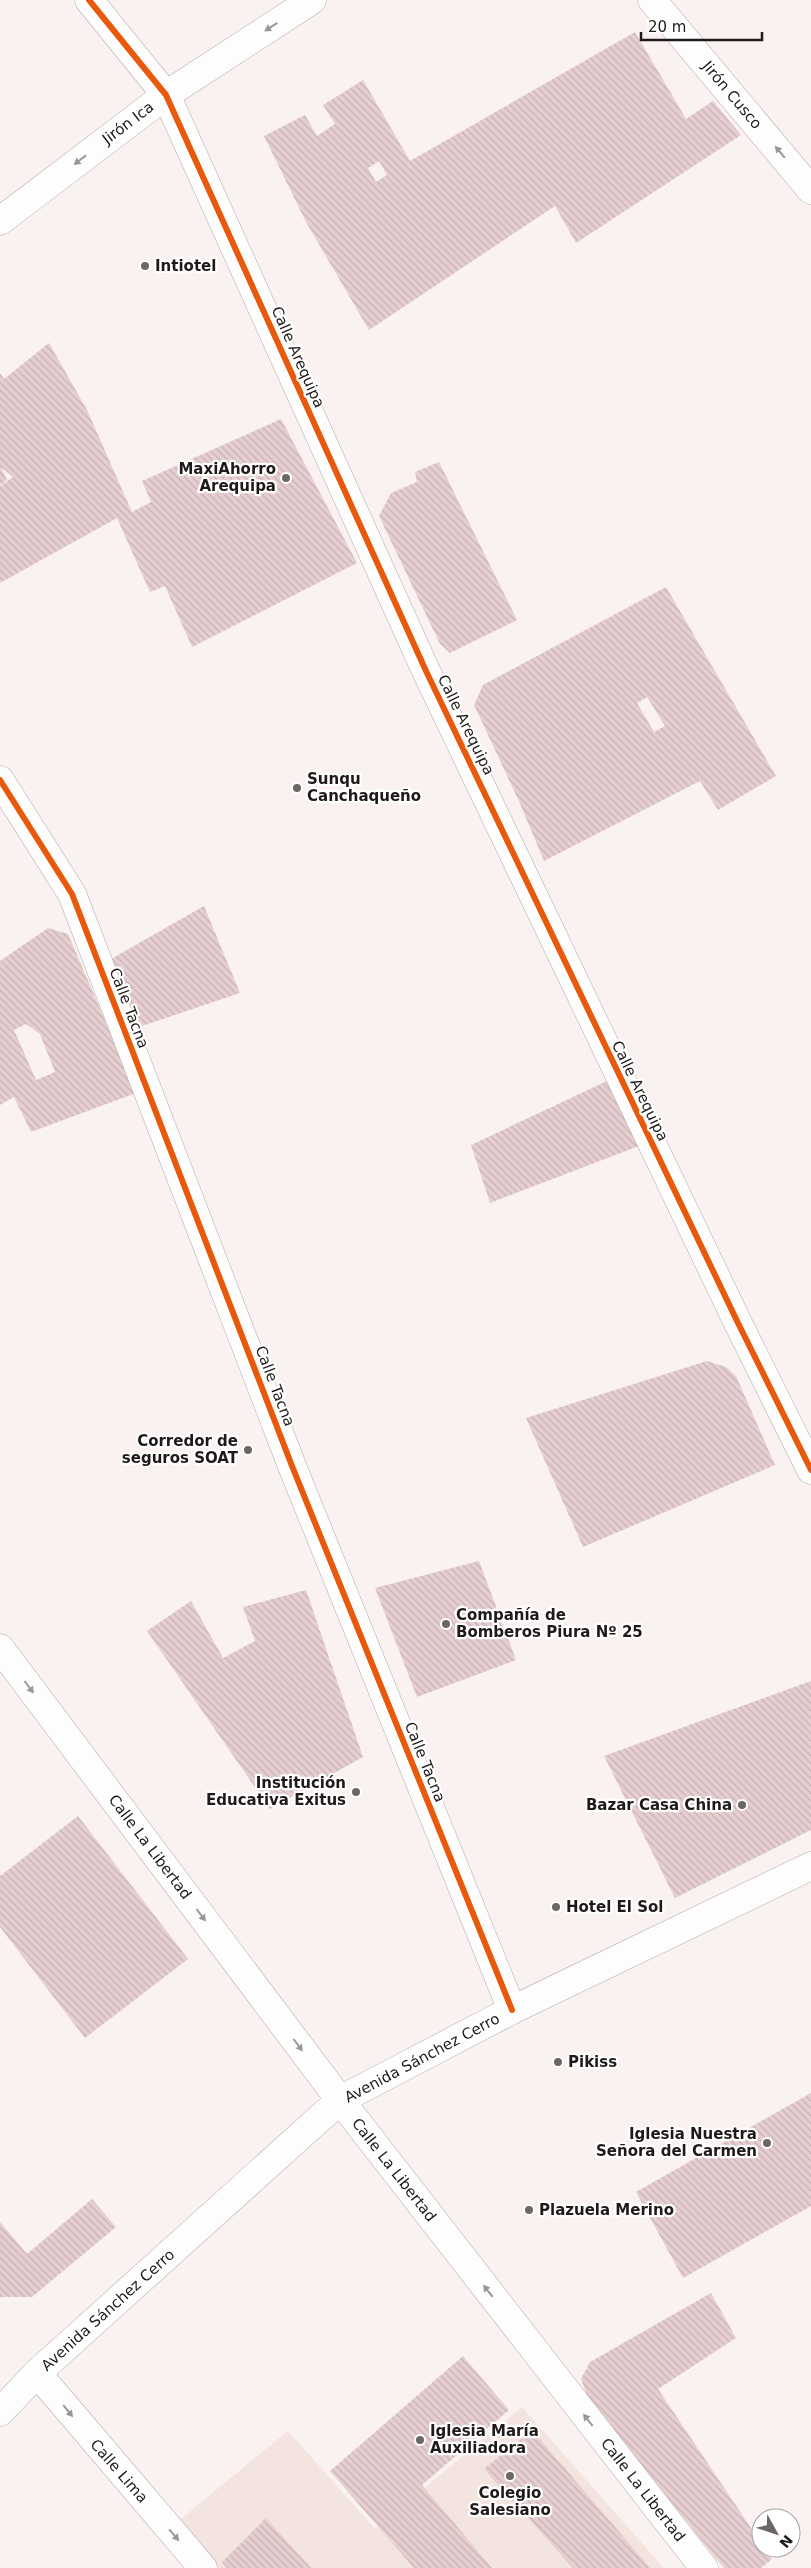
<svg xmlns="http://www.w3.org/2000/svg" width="811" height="2568" font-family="'DejaVu Sans',sans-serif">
<defs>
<pattern id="building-back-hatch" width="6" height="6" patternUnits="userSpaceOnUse" patternTransform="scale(1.25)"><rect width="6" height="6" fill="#e7cfd1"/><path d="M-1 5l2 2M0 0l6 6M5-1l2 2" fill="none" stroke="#c6b1b3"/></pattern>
</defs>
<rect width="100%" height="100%" fill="#faf2f0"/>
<path fill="#f3e4e0" d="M 522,2407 L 664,2568 L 219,2568 L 177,2522 L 288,2431 L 375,2529 Z"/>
<path fill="url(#building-back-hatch)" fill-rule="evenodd" d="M 635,32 L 686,119 L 713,101 L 741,135 L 576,243 L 555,206 L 369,330 L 306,222 L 264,136 L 305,115 L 317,136 L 335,124 L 323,105 L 363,80 L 410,161 ZM 379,161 L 387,175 L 376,182 L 368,168 Z
M 49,343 L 87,410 L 132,512 L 151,502 L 142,481 L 281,419 L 357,563 L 192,647 L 165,586 L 150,592 L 117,518 L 0,583 L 0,486 L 13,477 L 1,467 L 7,480 L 0,485 L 0,373 L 4,379 Z
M 439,462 L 517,620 L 450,653 L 440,644 L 379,516 L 391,493 L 417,482 L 415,472 Z
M 666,587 L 776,776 L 718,810 L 700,781 L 544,861 L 518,799 L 474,705 L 483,685 ZM 647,697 L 665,726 L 654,732 L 637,703 Z
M 204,906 L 240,993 L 139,1027 L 111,959 Z
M 48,928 L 68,934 L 136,1093 L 31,1132 L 14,1097 L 0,1105 L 0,961 ZM 26,1024 L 40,1034 L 55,1072 L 36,1080 L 14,1030 Z
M 609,1080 L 639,1146 L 490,1203 L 471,1145 Z
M 707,1361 L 726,1367 L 736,1376 L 775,1465 L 583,1547 L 526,1418 Z
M 479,1561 L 516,1660 L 417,1697 L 375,1588 Z
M 306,1590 L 363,1757 L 270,1809 L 147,1631 L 191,1601 L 223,1658 L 255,1641 L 243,1607 Z
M 811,1681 L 811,1830 L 675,1898 L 604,1756 Z
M 78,1816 L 188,1959 L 85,2038 L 0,1927 L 0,1876 Z
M 811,2093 L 811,2206 L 683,2278 L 636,2192 Z
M 92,2199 L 116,2227 L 32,2297 L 0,2297 L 0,2222 L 27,2254 Z
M 711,2293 L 736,2338 L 658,2389 L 761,2543 L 761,2548 L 764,2548 L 772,2559 L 761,2568 L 724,2568 L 588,2398 L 581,2379 L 590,2362 Z
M 463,2356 L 509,2410 L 422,2485 L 492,2568 L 414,2568 L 330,2471 Z
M 532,2430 L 650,2568 L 573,2568 L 484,2469 Z
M 266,2518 L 311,2568 L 227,2568 L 222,2562 Z"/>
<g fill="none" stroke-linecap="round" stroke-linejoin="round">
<defs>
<path id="street" d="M 652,0 L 811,190
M 0,221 L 166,95 L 312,0
M 0,1648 L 340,2100 L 704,2568"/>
<path id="secondary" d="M 89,0 L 166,95 L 426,671 L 737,1321 L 811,1470
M 0,780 L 72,894 L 292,1466 L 512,2010
M 37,2373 L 203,2568"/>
<path id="primary" d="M 0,2412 L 37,2373 L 340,2100 L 512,2010 L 811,1866"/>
</defs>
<use href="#street" stroke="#b0aaa9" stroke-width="29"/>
<use href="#secondary" stroke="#b0aaa9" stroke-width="29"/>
<use href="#primary" stroke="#b0aaa9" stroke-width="29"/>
<use href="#street" stroke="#fefdfd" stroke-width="28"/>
<use href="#secondary" stroke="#fefdfd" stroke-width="28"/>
<use href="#primary" stroke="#fefdfd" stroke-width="28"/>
<defs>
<path id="cycleway" d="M 89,0 L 166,95 L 426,671 L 737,1321 L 811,1470
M 0,780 L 72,894 L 292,1466 L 512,2010"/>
</defs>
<use href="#cycleway" stroke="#fff" stroke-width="9"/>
<use href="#cycleway" stroke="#e8590c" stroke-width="6"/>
</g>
<defs><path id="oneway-solid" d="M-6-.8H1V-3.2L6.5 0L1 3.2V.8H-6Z" transform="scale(1.25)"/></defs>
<g fill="#9a9796">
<use href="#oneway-solid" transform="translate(271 27) rotate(147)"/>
<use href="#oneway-solid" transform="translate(780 152) rotate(-130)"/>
<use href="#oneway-solid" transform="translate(80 160) rotate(142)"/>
<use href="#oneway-solid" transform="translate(29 1687) rotate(53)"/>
<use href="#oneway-solid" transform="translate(201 1915) rotate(53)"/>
<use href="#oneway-solid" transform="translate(298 2045) rotate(53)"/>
<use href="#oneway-solid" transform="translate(488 2291) rotate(-128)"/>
<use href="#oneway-solid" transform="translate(68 2411) rotate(51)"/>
<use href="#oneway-solid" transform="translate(588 2420) rotate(-128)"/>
<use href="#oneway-solid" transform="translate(174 2535) rotate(49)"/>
</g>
<g fill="#6c6664" stroke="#fff" stroke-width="2">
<circle cx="145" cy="266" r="5"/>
<circle cx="286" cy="478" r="5"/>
<circle cx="297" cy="788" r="5"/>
<circle cx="248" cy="1450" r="5"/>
<circle cx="446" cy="1624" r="5"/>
<circle cx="356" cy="1792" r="5"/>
<circle cx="742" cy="1805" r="5"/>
<circle cx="556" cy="1907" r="5"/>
<circle cx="558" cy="2062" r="5"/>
<circle cx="767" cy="2143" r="5"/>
<circle cx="529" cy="2210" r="5"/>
<circle cx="420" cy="2440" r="5"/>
<circle cx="510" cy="2476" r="5"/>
</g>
<g text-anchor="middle" stroke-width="4.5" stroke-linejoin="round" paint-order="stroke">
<g font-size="15" fill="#1f1a19" stroke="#fff">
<text transform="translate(732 95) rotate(50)" y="5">Jirón Cusco</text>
<text transform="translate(128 123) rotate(-37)" y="5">Jirón Ica</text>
<text transform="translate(298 357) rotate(66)" y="5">Calle Arequipa</text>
<text transform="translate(466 725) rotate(64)" y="5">Calle Arequipa</text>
<text transform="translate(129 1008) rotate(69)" y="5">Calle Tacna</text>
<text transform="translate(640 1091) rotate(64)" y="5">Calle Arequipa</text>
<text transform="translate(275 1386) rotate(69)" y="5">Calle Tacna</text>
<text transform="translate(425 1762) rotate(68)" y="5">Calle Tacna</text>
<text transform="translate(150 1847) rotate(53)" y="5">Calle La Libertad</text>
<text transform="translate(422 2058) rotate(-28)" y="5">Avenida Sánchez Cerro</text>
<text transform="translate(394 2170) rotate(52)" y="5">Calle La Libertad</text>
<text transform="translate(108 2310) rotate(-42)" y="5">Avenida Sánchez Cerro</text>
<text transform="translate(119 2471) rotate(49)" y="5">Calle Lima</text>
<text transform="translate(643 2490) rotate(52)" y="5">Calle La Libertad</text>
</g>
<g font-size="15" font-weight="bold" fill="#1f1a19" stroke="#fff" text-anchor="start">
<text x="155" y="271">Intiotel</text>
<text x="276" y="474" text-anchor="end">MaxiAhorro<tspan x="276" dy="17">Arequipa</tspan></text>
<text x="307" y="784">Sunqu<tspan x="307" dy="17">Canchaqueño</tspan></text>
<text x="238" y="1446" text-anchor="end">Corredor de<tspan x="238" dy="17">seguros SOAT</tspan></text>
<text x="456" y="1620">Compañía de<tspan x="456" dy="17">Bomberos Piura Nº 25</tspan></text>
<text x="346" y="1788" text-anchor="end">Institución<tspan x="346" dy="17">Educativa Exitus</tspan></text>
<text x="732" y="1810" text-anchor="end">Bazar Casa China</text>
<text x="566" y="1912">Hotel El Sol</text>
<text x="568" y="2067">Pikiss</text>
<text x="757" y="2139" text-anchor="end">Iglesia Nuestra<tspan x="757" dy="17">Señora del Carmen</tspan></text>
<text x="539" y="2215">Plazuela Merino</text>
<text x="430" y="2436">Iglesia María<tspan x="430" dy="17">Auxiliadora</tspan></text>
<text x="510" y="2498" text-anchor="middle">Colegio<tspan x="510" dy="17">Salesiano</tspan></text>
</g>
</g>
<g transform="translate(776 2533) rotate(130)"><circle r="24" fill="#ffffff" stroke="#a5a3a3"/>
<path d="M0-4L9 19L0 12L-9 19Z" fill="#6c6664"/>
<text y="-8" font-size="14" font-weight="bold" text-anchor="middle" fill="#1f1a19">N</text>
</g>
<path d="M641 32v8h121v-8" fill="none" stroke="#1f1a19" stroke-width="2.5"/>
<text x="648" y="32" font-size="15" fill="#1f1a19" stroke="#ffffff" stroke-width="4" paint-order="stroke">20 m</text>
</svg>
